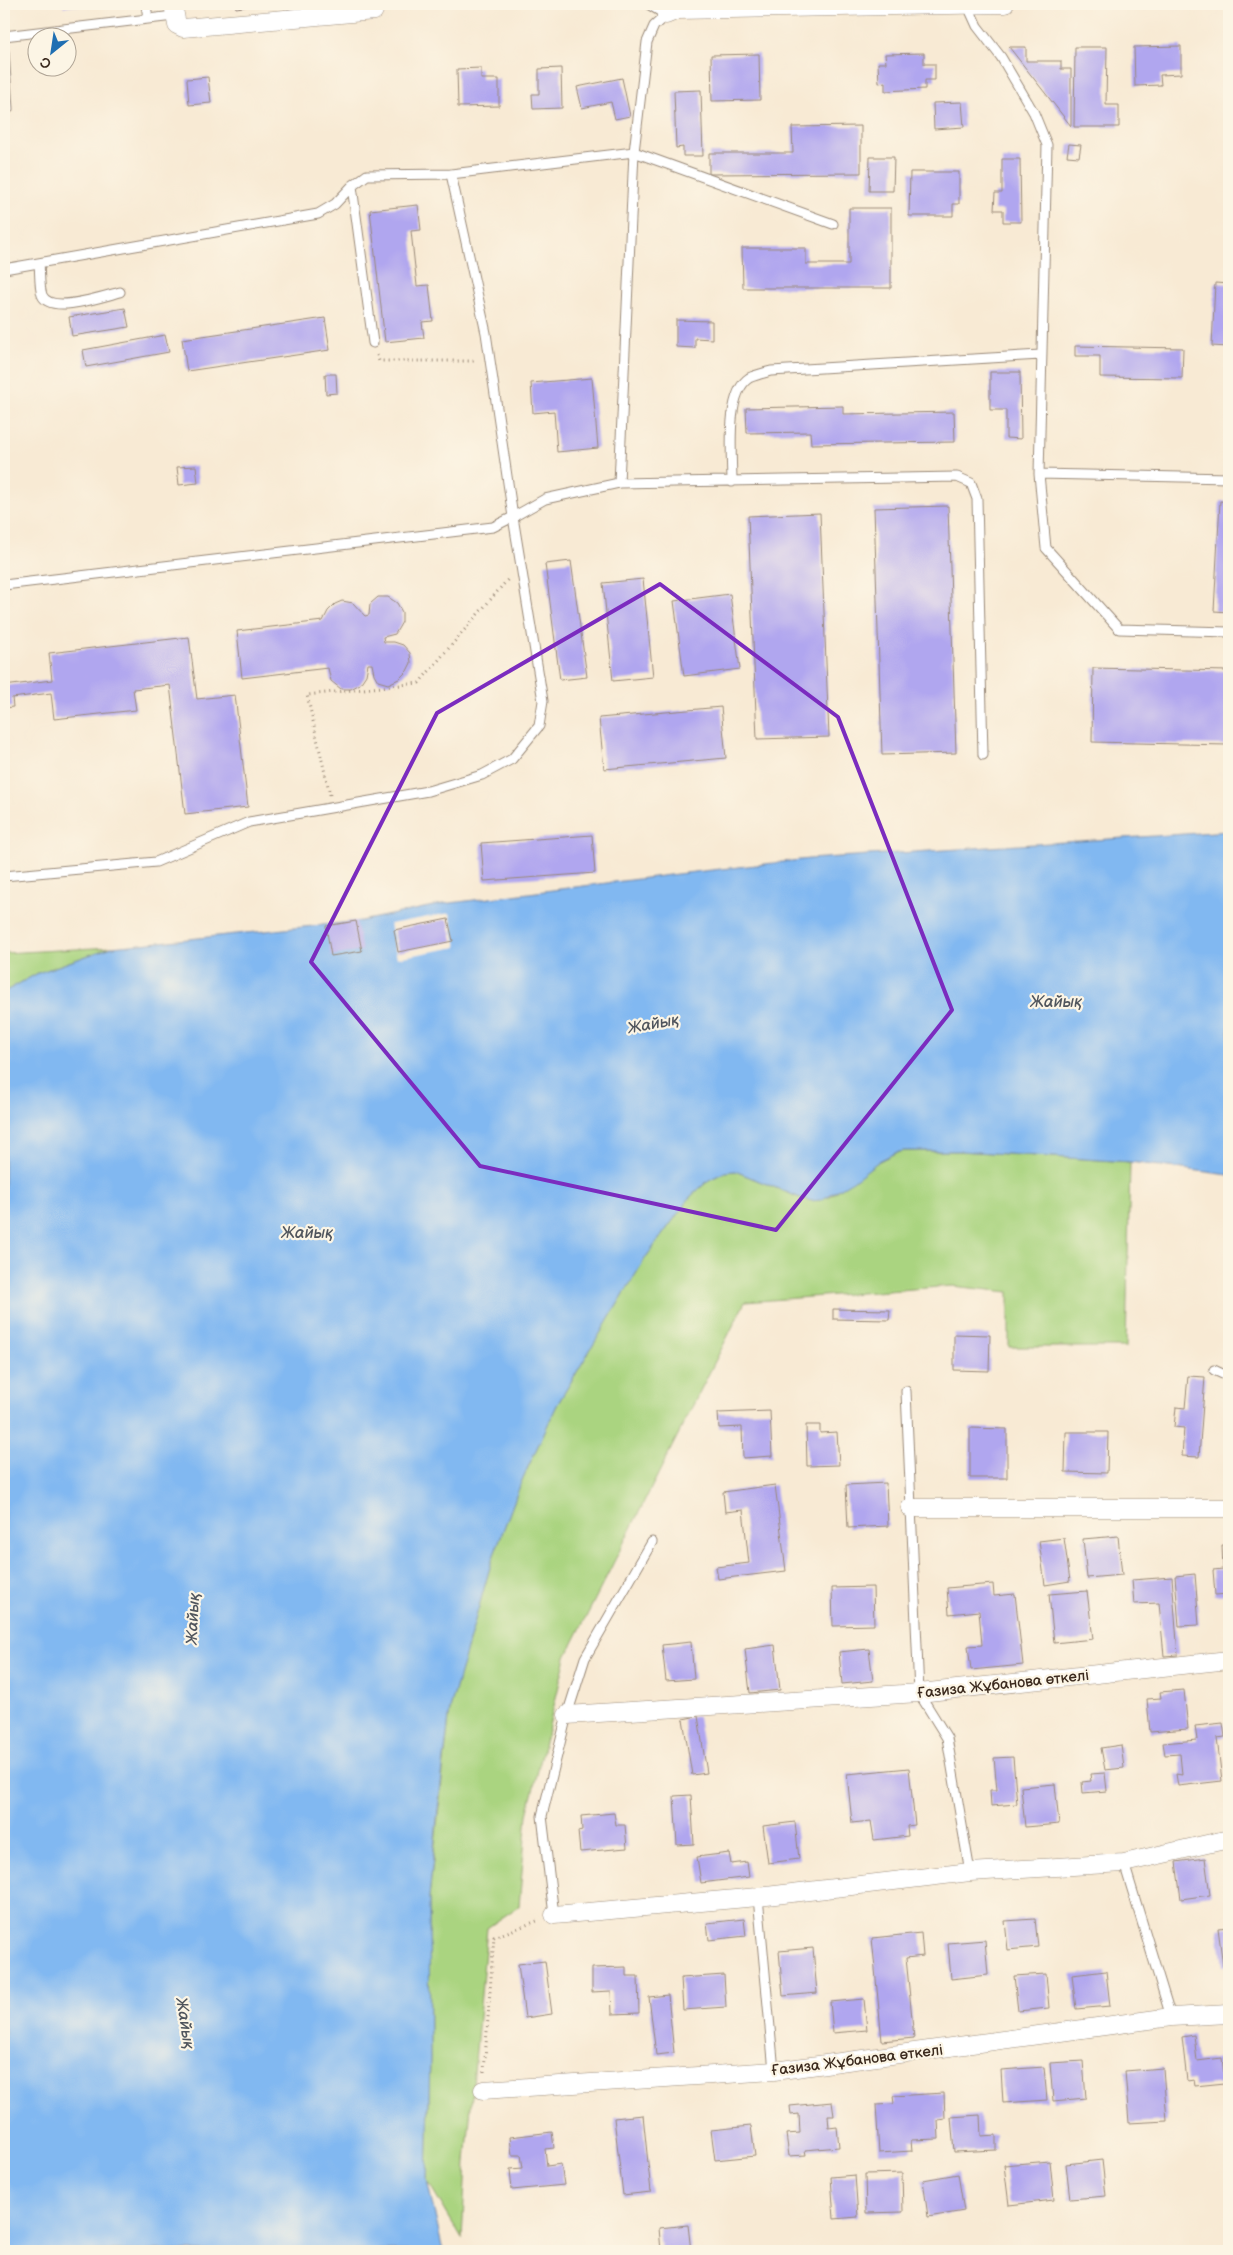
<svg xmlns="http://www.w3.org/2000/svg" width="1233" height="2255" font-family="'Balsamiq Sans',sans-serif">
<rect width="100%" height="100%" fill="#fcf5e5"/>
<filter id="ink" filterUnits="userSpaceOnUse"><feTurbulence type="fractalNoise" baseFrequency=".02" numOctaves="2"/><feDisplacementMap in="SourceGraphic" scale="10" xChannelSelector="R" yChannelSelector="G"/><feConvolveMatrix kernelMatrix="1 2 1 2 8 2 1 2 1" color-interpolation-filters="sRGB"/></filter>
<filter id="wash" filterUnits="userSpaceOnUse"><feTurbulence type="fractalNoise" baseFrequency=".0096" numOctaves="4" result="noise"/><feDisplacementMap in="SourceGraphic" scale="20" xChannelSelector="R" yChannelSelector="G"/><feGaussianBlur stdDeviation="1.12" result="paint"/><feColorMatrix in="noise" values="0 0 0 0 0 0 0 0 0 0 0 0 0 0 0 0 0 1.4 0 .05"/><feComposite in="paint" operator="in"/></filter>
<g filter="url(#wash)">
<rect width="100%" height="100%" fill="#f8ead4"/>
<path fill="#aad480" stroke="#727f4f" d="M 112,947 L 38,973 L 4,992 L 4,953 Z
M 904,1151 L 960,1151 L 1130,1162 L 1126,1347 L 1009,1347 L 1009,1292 L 952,1286 L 745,1302 L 566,1657 L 527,1815 L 519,1906 L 487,1928 L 466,2162 L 462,2239 L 427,2180 L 430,2057 L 429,1897 L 450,1709 L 492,1560 L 522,1480 L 557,1405 L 646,1257 L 691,1196 L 709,1180 L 725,1172 L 735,1171 L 798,1197 L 830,1196 L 879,1161 L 895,1153 Z"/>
<path fill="#81b8f1" stroke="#5e7188" d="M 1229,831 L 1229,1175 L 1130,1162 L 960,1151 L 904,1151 L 895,1153 L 879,1161 L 853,1181 L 821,1200 L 811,1201 L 798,1197 L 735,1171 L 725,1172 L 709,1180 L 691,1196 L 646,1257 L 557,1405 L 522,1480 L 492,1560 L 450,1709 L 438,1809 L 429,1897 L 430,2057 L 427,2180 L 443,2251 L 4,2251 L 4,992 L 38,973 L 112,947 L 361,921 L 443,904 L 677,874 L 809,859 Z"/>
<path fill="#f8ead4" d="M 450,913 L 457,947 L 397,958 L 390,924 Z"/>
<g id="blocks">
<path fill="#b0a6ef" d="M 63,4 L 82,4 L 82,5 L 64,7 Z
M 235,4 L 256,4 L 256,5 L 236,8 Z
M 1181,46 L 1181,74 L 1160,75 L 1161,85 L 1135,86 L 1134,47 Z
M 1009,47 L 1026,47 L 1026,61 L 1061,61 L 1061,69 L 1071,69 L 1071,126 Z
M 1075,47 L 1107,47 L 1106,105 L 1119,105 L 1119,127 L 1074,127 Z
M 924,53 L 924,64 L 935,64 L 935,80 L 925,80 L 925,89 L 885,91 L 885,82 L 879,83 L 878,63 L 886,63 L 885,54 Z
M 759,54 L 760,100 L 712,101 L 711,55 Z
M 481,68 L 481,79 L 499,79 L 499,106 L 458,107 L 457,69 Z
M 561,68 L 562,108 L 533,109 L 532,94 L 539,94 L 539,69 Z
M 208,77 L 211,103 L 189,105 L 187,79 Z
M 622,78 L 630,116 L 615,119 L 611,102 L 582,108 L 577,87 Z
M 701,90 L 703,156 L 683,156 L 683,147 L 676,148 L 674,91 Z
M 962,102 L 964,127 L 934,129 L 933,103 Z
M 861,126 L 861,173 L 709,174 L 709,153 L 793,153 L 792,127 Z
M 1069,144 L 1081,145 L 1079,157 L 1067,156 Z
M 870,157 L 894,157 L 893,191 L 869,191 Z
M 1002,159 L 1020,159 L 1021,222 L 1003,222 L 1003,210 L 994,210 L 995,193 L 1002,193 Z
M 910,172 L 959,172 L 959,204 L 953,204 L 953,216 L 909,216 Z
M 418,205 L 421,230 L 411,231 L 417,286 L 429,285 L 433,321 L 422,322 L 424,338 L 385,342 L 370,210 Z
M 849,208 L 891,208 L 891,288 L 743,288 L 742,248 L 806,248 L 806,264 L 849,264 Z
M 1215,283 L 1229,284 L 1229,347 L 1212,346 Z
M 125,308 L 129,327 L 72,336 L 69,317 Z
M 325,318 L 330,350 L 187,371 L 182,339 Z
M 676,320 L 712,321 L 712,339 L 695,338 L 695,348 L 676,347 Z
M 165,335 L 169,352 L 86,367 L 83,350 Z
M 1075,346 L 1183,348 L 1182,378 L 1100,377 L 1100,356 L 1075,356 Z
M 990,372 L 1020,372 L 1021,439 L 1006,438 L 1006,410 L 990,410 Z
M 325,374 L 336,374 L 337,393 L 326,394 Z
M 592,378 L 598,448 L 557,452 L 554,411 L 533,413 L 531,383 Z
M 843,406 L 843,414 L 954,412 L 955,442 L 811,444 L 810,432 L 747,433 L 746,408 Z
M 196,466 L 198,483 L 179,485 L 177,467 Z
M 1220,501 L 1229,502 L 1229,612 L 1214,611 Z
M 948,506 L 956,753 L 882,755 L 874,508 Z
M 820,513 L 829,737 L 757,739 L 748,516 Z
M 571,561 L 587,677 L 560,680 L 545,564 Z
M 643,579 L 653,677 L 613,681 L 603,583 Z
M 730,594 L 740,669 L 684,676 L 674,601 Z
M 378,597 L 388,597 L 397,603 L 402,612 L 402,622 L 395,634 L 383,637 L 384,642 L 394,642 L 403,645 L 410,653 L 411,663 L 407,671 L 399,679 L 388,684 L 378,681 L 374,674 L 372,664 L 368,664 L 366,675 L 360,684 L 351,689 L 341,689 L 331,681 L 328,668 L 242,678 L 237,631 L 323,621 L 328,611 L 335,604 L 342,601 L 353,603 L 365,616 L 369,615 L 370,604 Z
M 189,637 L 197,699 L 235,695 L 248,807 L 185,814 L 170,685 L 133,689 L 136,710 L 54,719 L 51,693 L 12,698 L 13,707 L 4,708 L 4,686 L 52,680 L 49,653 Z
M 1093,668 L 1229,671 L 1227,745 L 1092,742 Z
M 721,707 L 726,758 L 604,769 L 599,718 Z
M 4,835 L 8,855 L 4,856 Z
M 592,835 L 595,873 L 484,881 L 481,843 Z
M 448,919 L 453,941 L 398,952 L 394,930 Z
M 356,921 L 362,951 L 331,956 L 326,926 Z
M 833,1309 L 890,1310 L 889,1320 L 833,1319 Z
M 954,1334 L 990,1335 L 989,1371 L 954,1370 Z
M 1188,1376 L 1205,1377 L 1199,1457 L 1182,1456 L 1184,1428 L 1174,1427 L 1176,1407 L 1185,1408 Z
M 770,1411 L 772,1456 L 743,1458 L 742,1427 L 719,1428 L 718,1413 Z
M 806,1425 L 820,1425 L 820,1433 L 837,1432 L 839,1465 L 807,1466 Z
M 970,1428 L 1007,1429 L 1007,1478 L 970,1478 Z
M 1066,1432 L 1108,1432 L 1107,1473 L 1065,1472 Z
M 886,1483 L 888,1526 L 848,1528 L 846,1485 Z
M 775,1485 L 786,1571 L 718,1579 L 716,1567 L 749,1563 L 743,1510 L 725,1512 L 723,1492 Z
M 1118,1536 L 1122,1575 L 1087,1578 L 1083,1539 Z
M 1064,1538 L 1070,1581 L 1045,1585 L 1039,1541 Z
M 1222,1545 L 1229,1545 L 1229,1594 L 1215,1595 L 1213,1570 L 1223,1569 Z
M 1195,1574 L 1199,1625 L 1179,1626 L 1175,1576 Z
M 1172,1577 L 1178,1655 L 1164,1656 L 1159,1603 L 1134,1604 L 1132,1580 Z
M 993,1584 L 994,1596 L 1015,1594 L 1023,1665 L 971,1670 L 968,1646 L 982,1645 L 979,1611 L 949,1614 L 947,1588 Z
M 873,1587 L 874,1625 L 833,1626 L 832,1588 Z
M 1087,1591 L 1093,1639 L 1054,1643 L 1049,1594 Z
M 691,1642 L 694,1679 L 666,1681 L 662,1645 Z
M 775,1645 L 780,1690 L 750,1693 L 745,1649 Z
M 869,1649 L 873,1681 L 842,1684 L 839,1652 Z
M 1184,1690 L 1188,1729 L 1150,1732 L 1147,1699 L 1161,1698 L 1160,1692 Z
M 698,1716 L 707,1773 L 692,1775 L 683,1719 Z
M 1223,1723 L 1225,1737 L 1217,1738 L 1222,1781 L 1178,1786 L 1176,1774 L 1182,1775 L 1180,1754 L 1165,1755 L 1163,1743 L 1197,1740 L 1195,1726 Z
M 1121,1745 L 1124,1768 L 1105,1770 L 1101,1748 Z
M 1013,1757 L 1017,1804 L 991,1806 L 990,1790 L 997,1790 L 994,1758 Z
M 909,1768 L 915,1825 L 907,1826 L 908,1836 L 874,1840 L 871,1821 L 852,1823 L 847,1774 Z
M 1105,1773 L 1107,1791 L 1083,1793 L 1082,1782 L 1091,1781 L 1090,1774 Z
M 1055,1784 L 1059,1824 L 1025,1827 L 1021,1787 Z
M 691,1795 L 694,1844 L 677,1845 L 674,1796 Z
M 614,1813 L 616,1825 L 625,1825 L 627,1848 L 580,1852 L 578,1831 L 582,1830 L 581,1816 Z
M 795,1822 L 799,1859 L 768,1863 L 763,1826 Z
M 729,1853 L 731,1864 L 747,1862 L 749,1877 L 701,1883 L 697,1857 Z
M 1205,1858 L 1210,1895 L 1181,1899 L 1176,1862 Z
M 744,1919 L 746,1936 L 709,1940 L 707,1923 Z
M 1035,1919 L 1038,1947 L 1008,1950 L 1005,1921 Z
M 1229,1927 L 1229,1965 L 1223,1966 L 1218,1928 Z
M 921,1933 L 923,1956 L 906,1958 L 914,2038 L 882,2041 L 872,1938 Z
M 985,1940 L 988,1975 L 951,1979 L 948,1943 Z
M 813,1948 L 817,1993 L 783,1996 L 779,1951 Z
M 545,1961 L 552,2014 L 525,2018 L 518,1964 Z
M 626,1967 L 626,1976 L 638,1976 L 639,2013 L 612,2014 L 611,1991 L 592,1992 L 592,1968 Z
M 1106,1971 L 1110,2006 L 1076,2009 L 1072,1975 Z
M 1046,1974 L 1049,2008 L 1018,2011 L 1014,1976 Z
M 724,1975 L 726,2007 L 683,2010 L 681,1978 Z
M 668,1995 L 674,2053 L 656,2055 L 649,1997 Z
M 864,1999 L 867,2030 L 833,2033 L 830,2002 Z
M 1194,2035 L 1197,2061 L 1222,2058 L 1225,2083 L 1195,2086 L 1194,2080 L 1187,2081 L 1182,2037 Z
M 1083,2061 L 1086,2098 L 1053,2101 L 1050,2063 Z
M 1044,2067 L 1047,2100 L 1003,2103 L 1001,2070 Z
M 1163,2068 L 1167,2121 L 1129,2123 L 1125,2071 Z
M 944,2093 L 945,2119 L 938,2120 L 939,2139 L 911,2140 L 912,2151 L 879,2153 L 876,2105 L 894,2104 L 893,2096 Z
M 832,2102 L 834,2116 L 828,2116 L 829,2128 L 837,2127 L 839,2147 L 805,2150 L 806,2155 L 789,2156 L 786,2134 L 800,2133 L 799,2114 L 791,2115 L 790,2106 Z
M 643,2115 L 651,2192 L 623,2195 L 614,2118 Z
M 980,2115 L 981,2136 L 996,2135 L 996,2150 L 954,2152 L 951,2117 Z
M 751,2126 L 755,2156 L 715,2160 L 711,2130 Z
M 552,2132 L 554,2148 L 545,2149 L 547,2166 L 561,2164 L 564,2185 L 512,2190 L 510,2169 L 523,2168 L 521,2155 L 512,2155 L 510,2137 Z
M 1102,2160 L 1106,2196 L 1070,2199 L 1066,2164 Z
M 1050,2161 L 1054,2200 L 1009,2205 L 1004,2165 Z
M 902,2173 L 903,2212 L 866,2213 L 865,2174 Z
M 958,2174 L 964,2211 L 928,2217 L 923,2180 Z
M 855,2175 L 858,2217 L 834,2219 L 831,2177 Z
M 688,2225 L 691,2251 L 661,2251 L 659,2228 Z"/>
</g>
</g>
<g filter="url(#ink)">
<use href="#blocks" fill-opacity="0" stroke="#9a8a79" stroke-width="1"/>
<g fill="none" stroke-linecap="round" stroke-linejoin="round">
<defs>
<path id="service" d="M 967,4 L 977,26 L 1001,57 L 1034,113 L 1047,145 L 1039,474 L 1046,548 L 1119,629 L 1229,632
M 148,19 L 174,16
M 4,36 L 148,19 L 146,4
M 4,52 L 8,109
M 352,186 L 373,343
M 39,263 C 40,272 39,286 42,295 C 50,315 104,296 120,292
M 4,269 L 318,214 L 335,204 L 352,186 L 367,175 L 451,174 L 634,152 L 833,224
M 1039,474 L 1229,478
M 732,482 C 732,456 725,394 749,378 C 755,375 764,373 771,371 L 1041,355
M 619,483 L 634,152 L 647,42 L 654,26 L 666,15 L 648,4
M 4,585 L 493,527 L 513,517 L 486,333 L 451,174
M 4,876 L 156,862 L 249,822 L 428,791 L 482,775 L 512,759 L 539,726 L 543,701 L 513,517 L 545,499 L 619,483 L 957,477 L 971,483 L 977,499 L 983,755
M 1214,1370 L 1229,1377
M 906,1391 L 919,1693 L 947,1738 L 970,1872
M 1124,1863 L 1171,2017
M 758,1897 L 774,2071
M 554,1915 L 542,1816 L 567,1715 L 585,1658 L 652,1542"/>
<path id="minor" d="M 173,4 L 177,25 L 183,28 L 374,11
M 666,15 L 678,10 L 1005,4
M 910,1508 L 1229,1508
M 567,1715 L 919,1693 L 1229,1660
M 554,1915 L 758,1897 L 970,1872 L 1124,1863 L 1229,1839
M 483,2090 L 774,2071 L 1171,2017 L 1229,2014"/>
</defs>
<use href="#service" stroke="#9a8a79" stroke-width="11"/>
<use href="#minor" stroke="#9a8a79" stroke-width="19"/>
<path stroke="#9a8a79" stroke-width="3" stroke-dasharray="1 4" stroke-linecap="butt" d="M 391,9 L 401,7 L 407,4
M 377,355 L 379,361 L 477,361
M 330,795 L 307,695 L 419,683 L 509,578
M 484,2072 L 494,1937 L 537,1921"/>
<use href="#service" stroke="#fff" stroke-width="9"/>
<use href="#minor" stroke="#fff" stroke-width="18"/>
</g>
</g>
<path fill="none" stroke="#7b2cbf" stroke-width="4" stroke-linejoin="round" d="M 660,584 L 838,717 L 952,1010 L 776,1230 L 480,1166 L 311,962 L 437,713 Z"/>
<g text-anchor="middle" stroke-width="4.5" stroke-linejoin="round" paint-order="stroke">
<g font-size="15" fill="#3b2a1e" stroke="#fcf5e5">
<text transform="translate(1003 1684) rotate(-6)" y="5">Ғазиза Жұбанова өткелі</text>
<text transform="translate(857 2060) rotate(-7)" y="5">Ғазиза Жұбанова өткелі</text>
</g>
<g font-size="16" font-style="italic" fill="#50555d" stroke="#fcf5e5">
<text x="1056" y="1007">Жайық</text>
<text transform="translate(653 1023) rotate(-10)" y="6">Жайық</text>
<text x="307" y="1238">Жайық</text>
<text transform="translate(192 1619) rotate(-87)" y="6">Жайық</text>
<text transform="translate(186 2023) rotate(81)" y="6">Жайық</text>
</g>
</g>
<rect width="1233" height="2255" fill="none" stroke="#fcf5e5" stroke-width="20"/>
<g transform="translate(52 52) rotate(210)"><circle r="24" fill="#fcf5e5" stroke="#afa495"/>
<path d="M0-4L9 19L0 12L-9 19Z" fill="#1f6fb2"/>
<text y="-8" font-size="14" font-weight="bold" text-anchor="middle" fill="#3b2a1e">С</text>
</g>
</svg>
